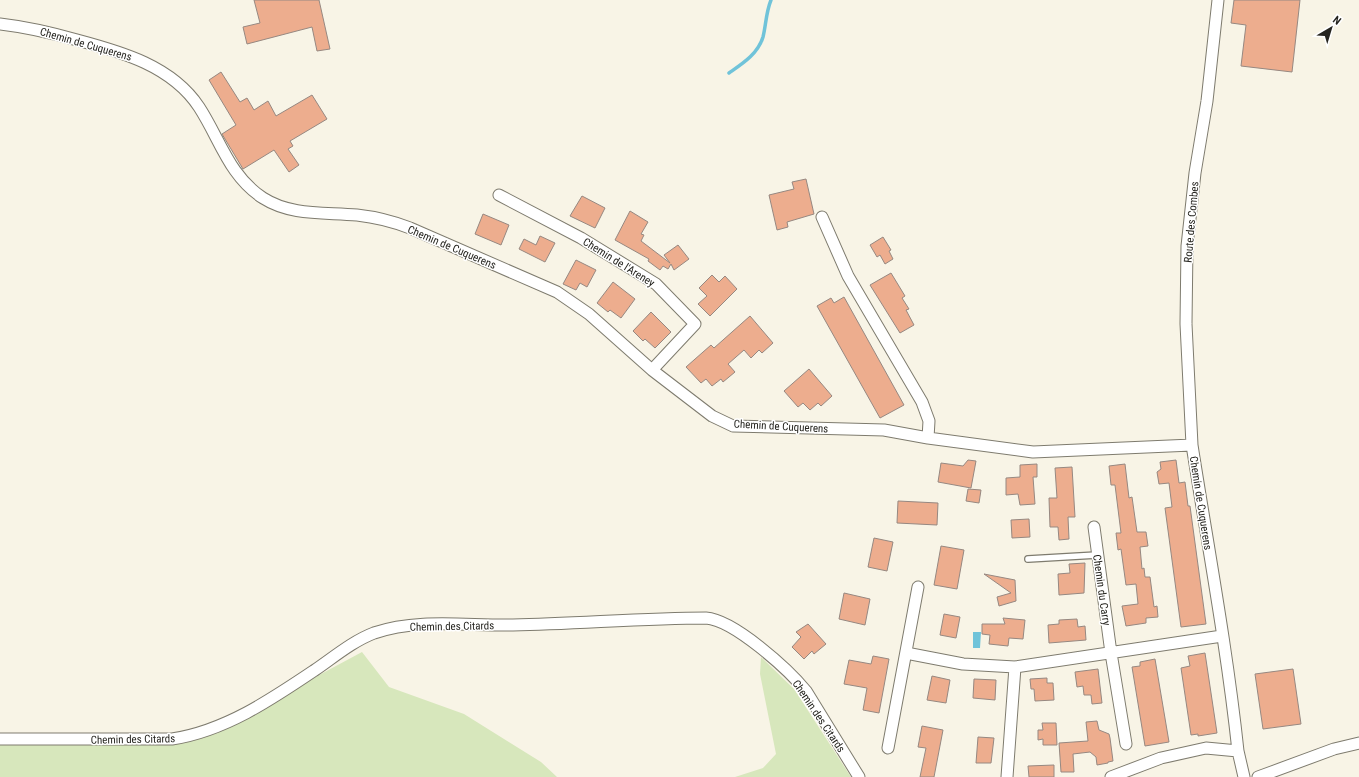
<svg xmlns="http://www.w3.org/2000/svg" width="1359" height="777" font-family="'Roboto Condensed',sans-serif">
<rect width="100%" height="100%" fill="#f8f4e6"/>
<path fill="#d7e7bc" d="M 362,652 L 389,687 L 464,714 L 541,762 L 557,777 L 0,777 L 0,744 L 211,733 Z
M 761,657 L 794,689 L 851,777 L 735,777 L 763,768 L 776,754 L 760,674 Z"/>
<path fill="#70c3d9" d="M 973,632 L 981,632 L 980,648 L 973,648 Z"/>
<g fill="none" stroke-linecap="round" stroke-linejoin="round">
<path stroke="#70c3d9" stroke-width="3.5" d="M 729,73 C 742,64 758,54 763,37 C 766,25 766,12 771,0"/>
</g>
<path fill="#edad8e" stroke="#968881" d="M 254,0 L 319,0 L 330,49 L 317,51 L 312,27 L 247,44 L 243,27 L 260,23 Z
M 1234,0 L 1300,0 L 1292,72 L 1241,66 L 1246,25 L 1231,23 Z
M 221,72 L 240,102 L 247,98 L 254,110 L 268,101 L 276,116 L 312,95 L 327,119 L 290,141 L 293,146 L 288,149 L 299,165 L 289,172 L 274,150 L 243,169 L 222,134 L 236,125 L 209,80 Z
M 806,179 L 814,214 L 787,222 L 788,227 L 777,230 L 769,195 L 794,189 L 792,182 Z
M 582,196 L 605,208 L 595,228 L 570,216 Z
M 630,211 L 648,222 L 641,234 L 644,235 L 641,241 L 670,263 L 664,255 L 678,245 L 689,259 L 674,270 L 671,264 L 668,269 L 663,266 L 660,270 L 648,261 L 649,259 L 615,240 Z
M 483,214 L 509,225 L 501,245 L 475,234 Z
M 540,236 L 555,243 L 545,262 L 519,249 L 524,239 L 536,245 Z
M 883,237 L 891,250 L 889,251 L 893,259 L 885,264 L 880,255 L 877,257 L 870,245 Z
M 576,260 L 596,270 L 587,287 L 580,283 L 576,290 L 563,284 Z
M 891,273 L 905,296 L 902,298 L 909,309 L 906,310 L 914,325 L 900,333 L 870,285 Z
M 712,275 L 719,282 L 725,276 L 737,289 L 710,316 L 698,304 L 707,296 L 699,288 Z
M 613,282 L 635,299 L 621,318 L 610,310 L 608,312 L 597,303 Z
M 844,297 L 904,405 L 880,418 L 817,306 L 831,298 L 834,303 Z
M 651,312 L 671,332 L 655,348 L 645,339 L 643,341 L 633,331 Z
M 750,316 L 773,343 L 762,353 L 759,350 L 751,358 L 744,350 L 728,364 L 735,372 L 723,382 L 721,379 L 712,386 L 706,379 L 701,383 L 686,367 L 711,345 L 714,348 Z
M 809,369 L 832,396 L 821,406 L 818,403 L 810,410 L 803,403 L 798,407 L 784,391 Z
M 968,460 L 976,461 L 971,488 L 938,482 L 941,463 L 963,466 Z
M 1176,460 L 1179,483 L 1185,482 L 1188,506 L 1190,506 L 1206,624 L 1181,627 L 1165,508 L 1172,507 L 1169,483 L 1159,484 L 1157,472 L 1161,469 L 1160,462 Z
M 1037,464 L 1037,477 L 1033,477 L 1035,504 L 1020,505 L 1018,494 L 1006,495 L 1006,478 L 1020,477 L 1020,465 Z
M 1125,464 L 1129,498 L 1132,497 L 1137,532 L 1146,532 L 1148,546 L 1140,547 L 1142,569 L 1144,568 L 1145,577 L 1150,577 L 1154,607 L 1157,606 L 1158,617 L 1146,618 L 1146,623 L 1126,626 L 1122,606 L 1138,604 L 1136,584 L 1126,585 L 1121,549 L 1118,550 L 1116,533 L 1121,533 L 1115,485 L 1111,485 L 1109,466 Z
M 1072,467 L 1075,517 L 1068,517 L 1069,539 L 1059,540 L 1058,527 L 1050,527 L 1049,498 L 1057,498 L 1055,468 Z
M 968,489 L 981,490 L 979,503 L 966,501 Z
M 898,501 L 938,503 L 937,525 L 897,523 Z
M 1029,519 L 1030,537 L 1012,538 L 1011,520 Z
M 874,538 L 893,542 L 887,571 L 868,567 Z
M 941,546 L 964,550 L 957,589 L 934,585 Z
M 1085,563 L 1084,593 L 1059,595 L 1058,574 L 1070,573 L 1069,564 Z
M 984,574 L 1015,580 L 1016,601 L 999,606 L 997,597 L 1011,593 Z
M 844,593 L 870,599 L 865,625 L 839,619 Z
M 944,614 L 960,617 L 956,638 L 940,635 Z
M 1003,618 L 1025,620 L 1023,639 L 1009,638 L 1008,646 L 989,644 L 990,635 L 982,634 L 982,624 L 1005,624 Z
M 1077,619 L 1078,627 L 1085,626 L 1086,640 L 1049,643 L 1048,625 L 1059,624 L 1059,620 Z
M 808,624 L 826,644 L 814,654 L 812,651 L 804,659 L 792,647 L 801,637 L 796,632 Z
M 1205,653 L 1217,733 L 1198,736 L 1198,734 L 1191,735 L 1181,668 L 1190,666 L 1188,656 Z
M 873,656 L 889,659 L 879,713 L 863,710 L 867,688 L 844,684 L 849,660 L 871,664 Z
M 1155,659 L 1169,742 L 1145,746 L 1132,667 L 1140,666 L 1140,662 Z
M 1098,669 L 1102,703 L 1092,704 L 1091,695 L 1084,695 L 1083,686 L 1077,687 L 1075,672 Z
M 1293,669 L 1301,724 L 1263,729 L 1255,674 Z
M 932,676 L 950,680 L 946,703 L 927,700 Z
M 1047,678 L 1047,683 L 1053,683 L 1054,700 L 1035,701 L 1034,689 L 1031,689 L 1030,679 Z
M 974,679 L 996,680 L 995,700 L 973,698 Z
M 1097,721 L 1099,730 L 1109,734 L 1110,738 L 1113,761 L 1108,762 L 1108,763 L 1097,765 L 1096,757 L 1090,752 L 1073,754 L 1074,772 L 1061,772 L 1059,743 L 1088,741 L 1086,722 Z
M 1042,723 L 1056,723 L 1057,745 L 1043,745 L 1043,739 L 1038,740 L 1038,730 L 1043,730 Z
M 922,726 L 943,730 L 934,777 L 920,777 L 926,748 L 918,747 Z
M 978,737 L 994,738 L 991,763 L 976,763 Z
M 1054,765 L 1054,777 L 1029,777 L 1028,766 Z"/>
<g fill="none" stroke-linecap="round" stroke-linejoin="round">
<defs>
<path id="lane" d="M 1028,559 L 1097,555"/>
<path id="street" d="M 0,24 C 26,27 52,33 77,40 C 122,52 172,66 199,107 C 220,139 229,176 263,198 C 291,216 325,212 357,215 C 375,217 392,221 410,228 L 557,292 L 589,314 L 652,370 L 712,416 L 733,426 L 884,430 L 928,438 L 1033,452 L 1192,445 C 1208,547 1227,648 1238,751
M 499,195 L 581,238 L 656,284 L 695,324 L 652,370
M 822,217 L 848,276 L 922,402 L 929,421 L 928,438
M 1192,445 L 1186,324 L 1187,246 L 1195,173 L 1207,101 L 1218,0
M 1094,527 L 1111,653 L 1126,744
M 906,653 L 963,664 L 1015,667
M 0,739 L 172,739 C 225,731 272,699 315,670 C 334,657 353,641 374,633 C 418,618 468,626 513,625 C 577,624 642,618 706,618 C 734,620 788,669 806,691 L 859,777
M 888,748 L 918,587
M 1007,777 L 1015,667 L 1222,636
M 1111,777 L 1161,758 L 1206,748 L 1238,751 L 1244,777
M 1258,777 L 1334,749 L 1359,743"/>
</defs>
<use href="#lane" stroke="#7e7b6e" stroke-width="8"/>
<use href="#street" stroke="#7e7b6e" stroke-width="13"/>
<use href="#lane" stroke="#fff" stroke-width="5.5"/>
<use href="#street" stroke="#fff" stroke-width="11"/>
</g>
<g text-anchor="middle" stroke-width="3" stroke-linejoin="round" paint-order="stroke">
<g font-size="11" fill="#25241f" stroke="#fff">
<text transform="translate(86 44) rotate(16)" y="4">Chemin de Cuquerens</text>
<text transform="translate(1191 222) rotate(-85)" y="4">Route des Combes</text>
<text transform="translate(452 247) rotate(23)" y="4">Chemin de Cuquerens</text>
<text transform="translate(619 262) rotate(32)" y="4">Chemin de l'Areney</text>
<text transform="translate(781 426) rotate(3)" y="4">Chemin de Cuquerens</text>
<text transform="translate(1201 503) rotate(81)" y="4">Chemin de Cuquerens</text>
<text transform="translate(1102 590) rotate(82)" y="4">Chemin du Carry</text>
<text transform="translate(452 626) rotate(-1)" y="4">Chemin des Citards</text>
<text transform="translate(819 716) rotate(56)" y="4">Chemin des Citards</text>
<text transform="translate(133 739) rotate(-1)" y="4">Chemin des Citards</text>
</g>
</g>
<g transform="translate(1331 28) rotate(38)" stroke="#ffffff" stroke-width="3" paint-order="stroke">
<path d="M0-3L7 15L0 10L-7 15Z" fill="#25241f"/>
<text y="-6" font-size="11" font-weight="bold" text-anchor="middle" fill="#25241f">N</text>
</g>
</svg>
